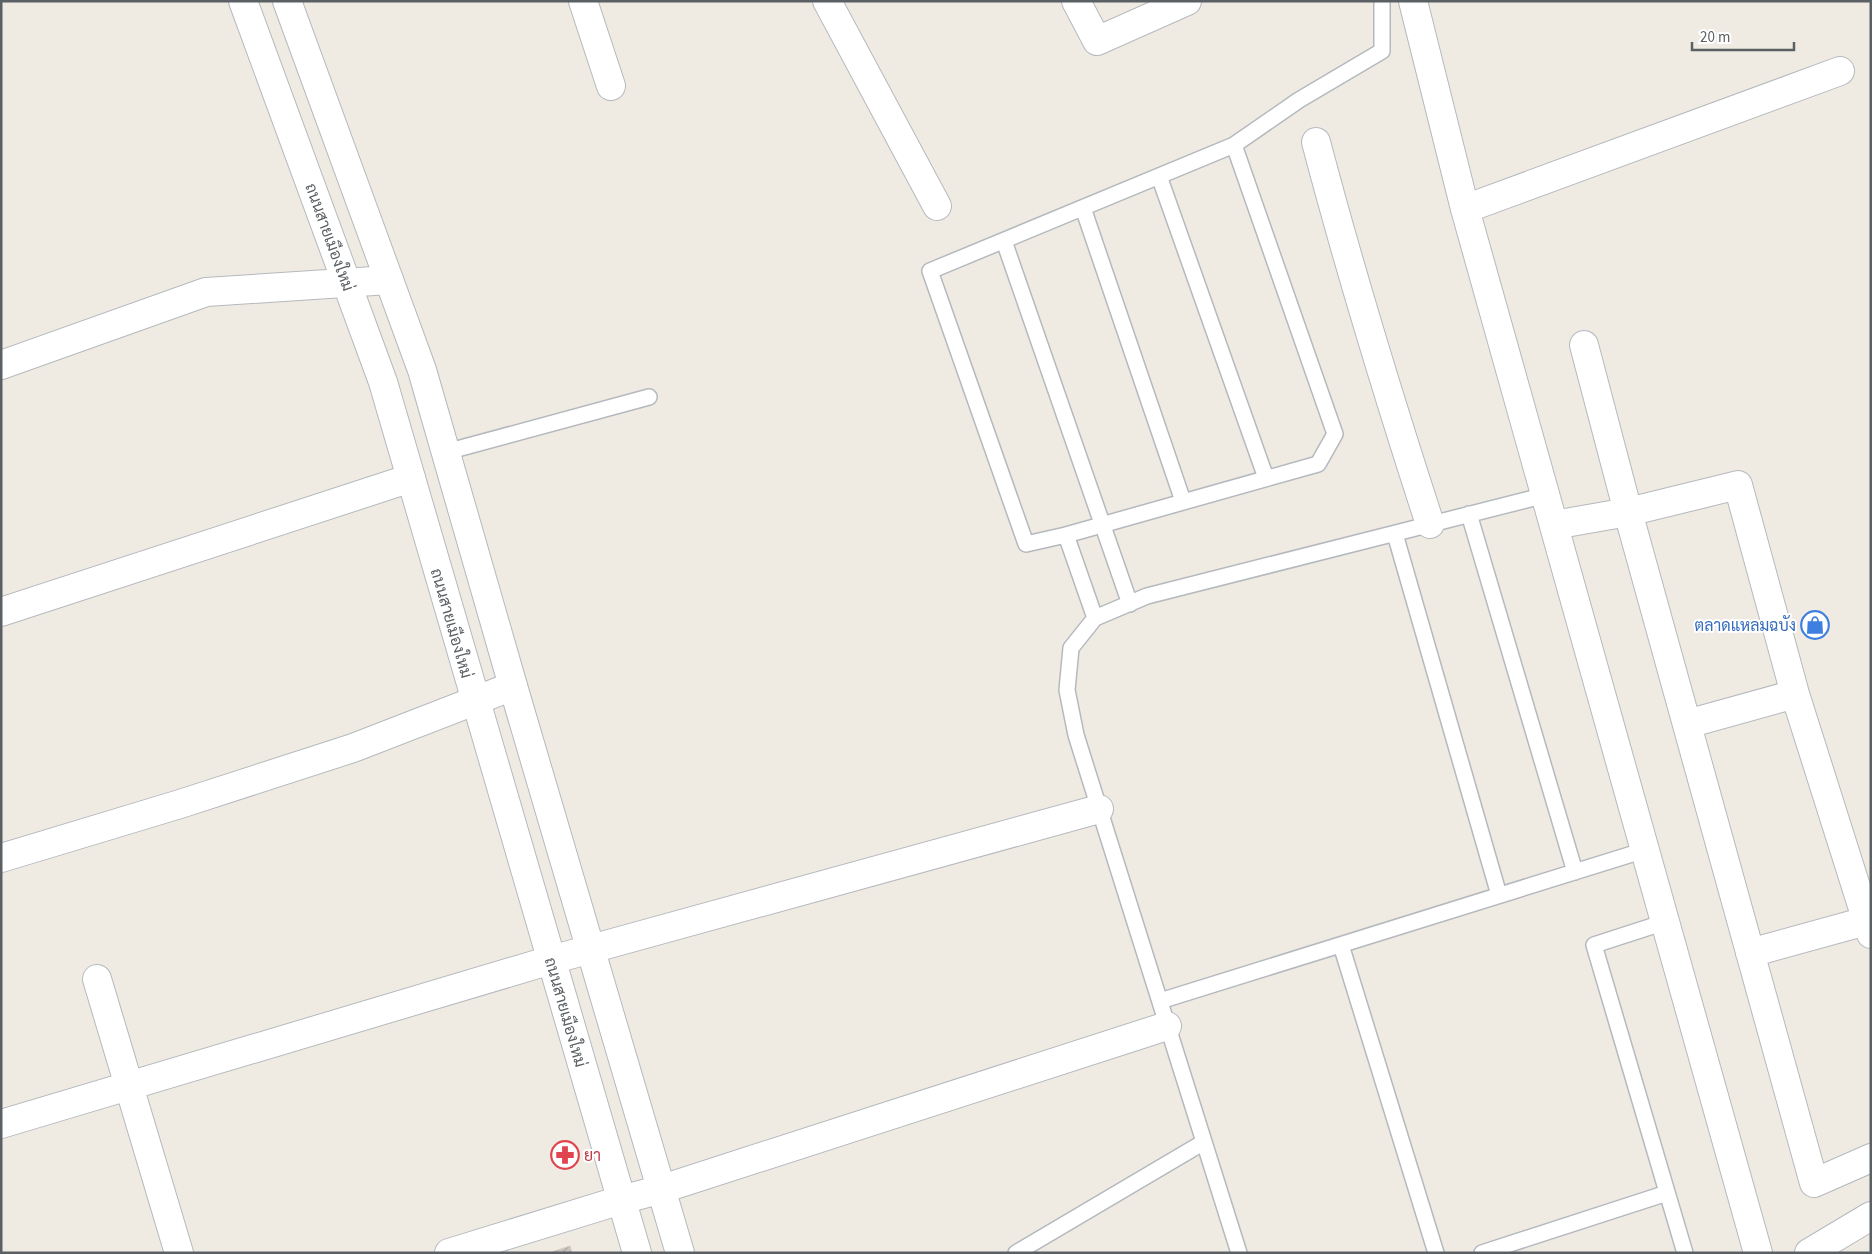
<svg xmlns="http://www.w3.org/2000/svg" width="1872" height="1254" font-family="'Source Sans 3',Sarabun,sans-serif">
<defs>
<pattern id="building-hatch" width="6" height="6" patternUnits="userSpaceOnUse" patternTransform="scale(1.25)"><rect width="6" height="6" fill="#cac5bf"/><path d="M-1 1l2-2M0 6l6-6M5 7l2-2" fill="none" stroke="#a7a39f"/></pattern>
</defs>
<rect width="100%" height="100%" fill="#efebe2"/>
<path fill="url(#building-hatch)" stroke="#d4ccc0" d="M 570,1246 L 572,1253 L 549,1253 Z"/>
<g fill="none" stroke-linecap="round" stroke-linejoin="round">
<defs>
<path id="service" d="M 1234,145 L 1335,434 L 1318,464 L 1066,535 L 1026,544 L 930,271 L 1234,145 L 1299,100 L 1382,51 L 1382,1
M 1159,176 L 1266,478
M 1083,208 L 1183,501
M 1004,241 L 1130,604
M 446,452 L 649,397
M 1469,514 L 1575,872
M 1395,534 L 1499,895
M 1066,535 L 1095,618
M 1665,922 L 1594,945 L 1685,1253
M 1341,945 L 1436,1253
M 1160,1001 L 1645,850
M 1016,1253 L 1204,1142
M 1239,1253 L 1076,735 L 1067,690 L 1071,648 L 1095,618 L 1147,596 L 1546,495
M 1482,1253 L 1667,1193"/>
<path id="minor" d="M 583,1 L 611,86
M 827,1 L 937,206
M 1076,1 L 1097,41 L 1187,1
M 1413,1 L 1465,209 L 1758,1253
M 1316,142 C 1350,271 1389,398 1430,524
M 1465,209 L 1840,71
M 1584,345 L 1628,512 L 1738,485 L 1795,694 L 1871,934
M 1,365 L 206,292 L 389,280
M 1554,525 L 1628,512 L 1814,1183 L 1871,1158
M 1,612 L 411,478
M 1687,724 L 1795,694
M 1,858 L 180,804 L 353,748 L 513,686
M 1750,953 L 1866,921
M 97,979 L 179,1253
M 1,1124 L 551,960 L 1099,809
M 449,1253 L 621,1200 L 662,1189 L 1167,1026"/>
<path id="tertiary" d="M 243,1 L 383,382 L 637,1253
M 287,1 L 422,370 L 513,686 L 680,1253
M 1809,1253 L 1871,1216"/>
</defs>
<use href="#service" stroke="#b5b9be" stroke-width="18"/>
<use href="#minor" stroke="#b5b9be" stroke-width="30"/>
<use href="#tertiary" stroke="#b5b9be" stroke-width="30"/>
<use href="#service" stroke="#fff" stroke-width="15"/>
<use href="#minor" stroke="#fff" stroke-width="28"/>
<use href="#tertiary" stroke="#fff" stroke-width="28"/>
</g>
<defs>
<symbol id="shop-ring" viewBox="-11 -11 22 22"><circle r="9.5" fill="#fff" stroke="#3f7fe0" stroke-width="1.5"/><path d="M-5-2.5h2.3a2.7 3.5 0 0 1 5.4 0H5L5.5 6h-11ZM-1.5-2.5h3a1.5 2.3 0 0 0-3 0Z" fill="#3f7fe0"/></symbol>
<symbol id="pharmacy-ring" viewBox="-11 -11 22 22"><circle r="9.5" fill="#fff" stroke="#e0444e" stroke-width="1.5"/><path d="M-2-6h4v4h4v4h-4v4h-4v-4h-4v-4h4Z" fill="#e0444e"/></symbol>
</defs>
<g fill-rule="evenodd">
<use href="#shop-ring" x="1799" y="609" width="32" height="32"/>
<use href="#pharmacy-ring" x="549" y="1139" width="32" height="32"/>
</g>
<g text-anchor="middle" stroke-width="4" stroke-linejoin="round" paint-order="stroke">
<g font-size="16" fill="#5b6064" stroke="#fff">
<text transform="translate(330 237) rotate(70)" y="6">ถนนสายเมืองใหม่</text>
<text transform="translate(452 623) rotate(74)" y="6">ถนนสายเมืองใหม่</text>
<text transform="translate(566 1012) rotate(74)" y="6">ถนนสายเมืองใหม่</text>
</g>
<g font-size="16" fill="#366cbe" stroke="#fff" text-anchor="end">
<text x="1796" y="631">ตลาดแหลมฉบัง</text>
</g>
<g font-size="16" fill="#be3a42" stroke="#fff" text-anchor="start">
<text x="584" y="1161">ยา</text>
</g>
</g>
<rect width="1872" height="1254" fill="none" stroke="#5b6064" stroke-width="5"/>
<path d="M1692 42v8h102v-8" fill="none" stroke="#5b6064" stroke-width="2.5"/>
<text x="1700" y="42" font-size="15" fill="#5b6064" stroke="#ffffff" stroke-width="4" paint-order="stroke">20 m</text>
</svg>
